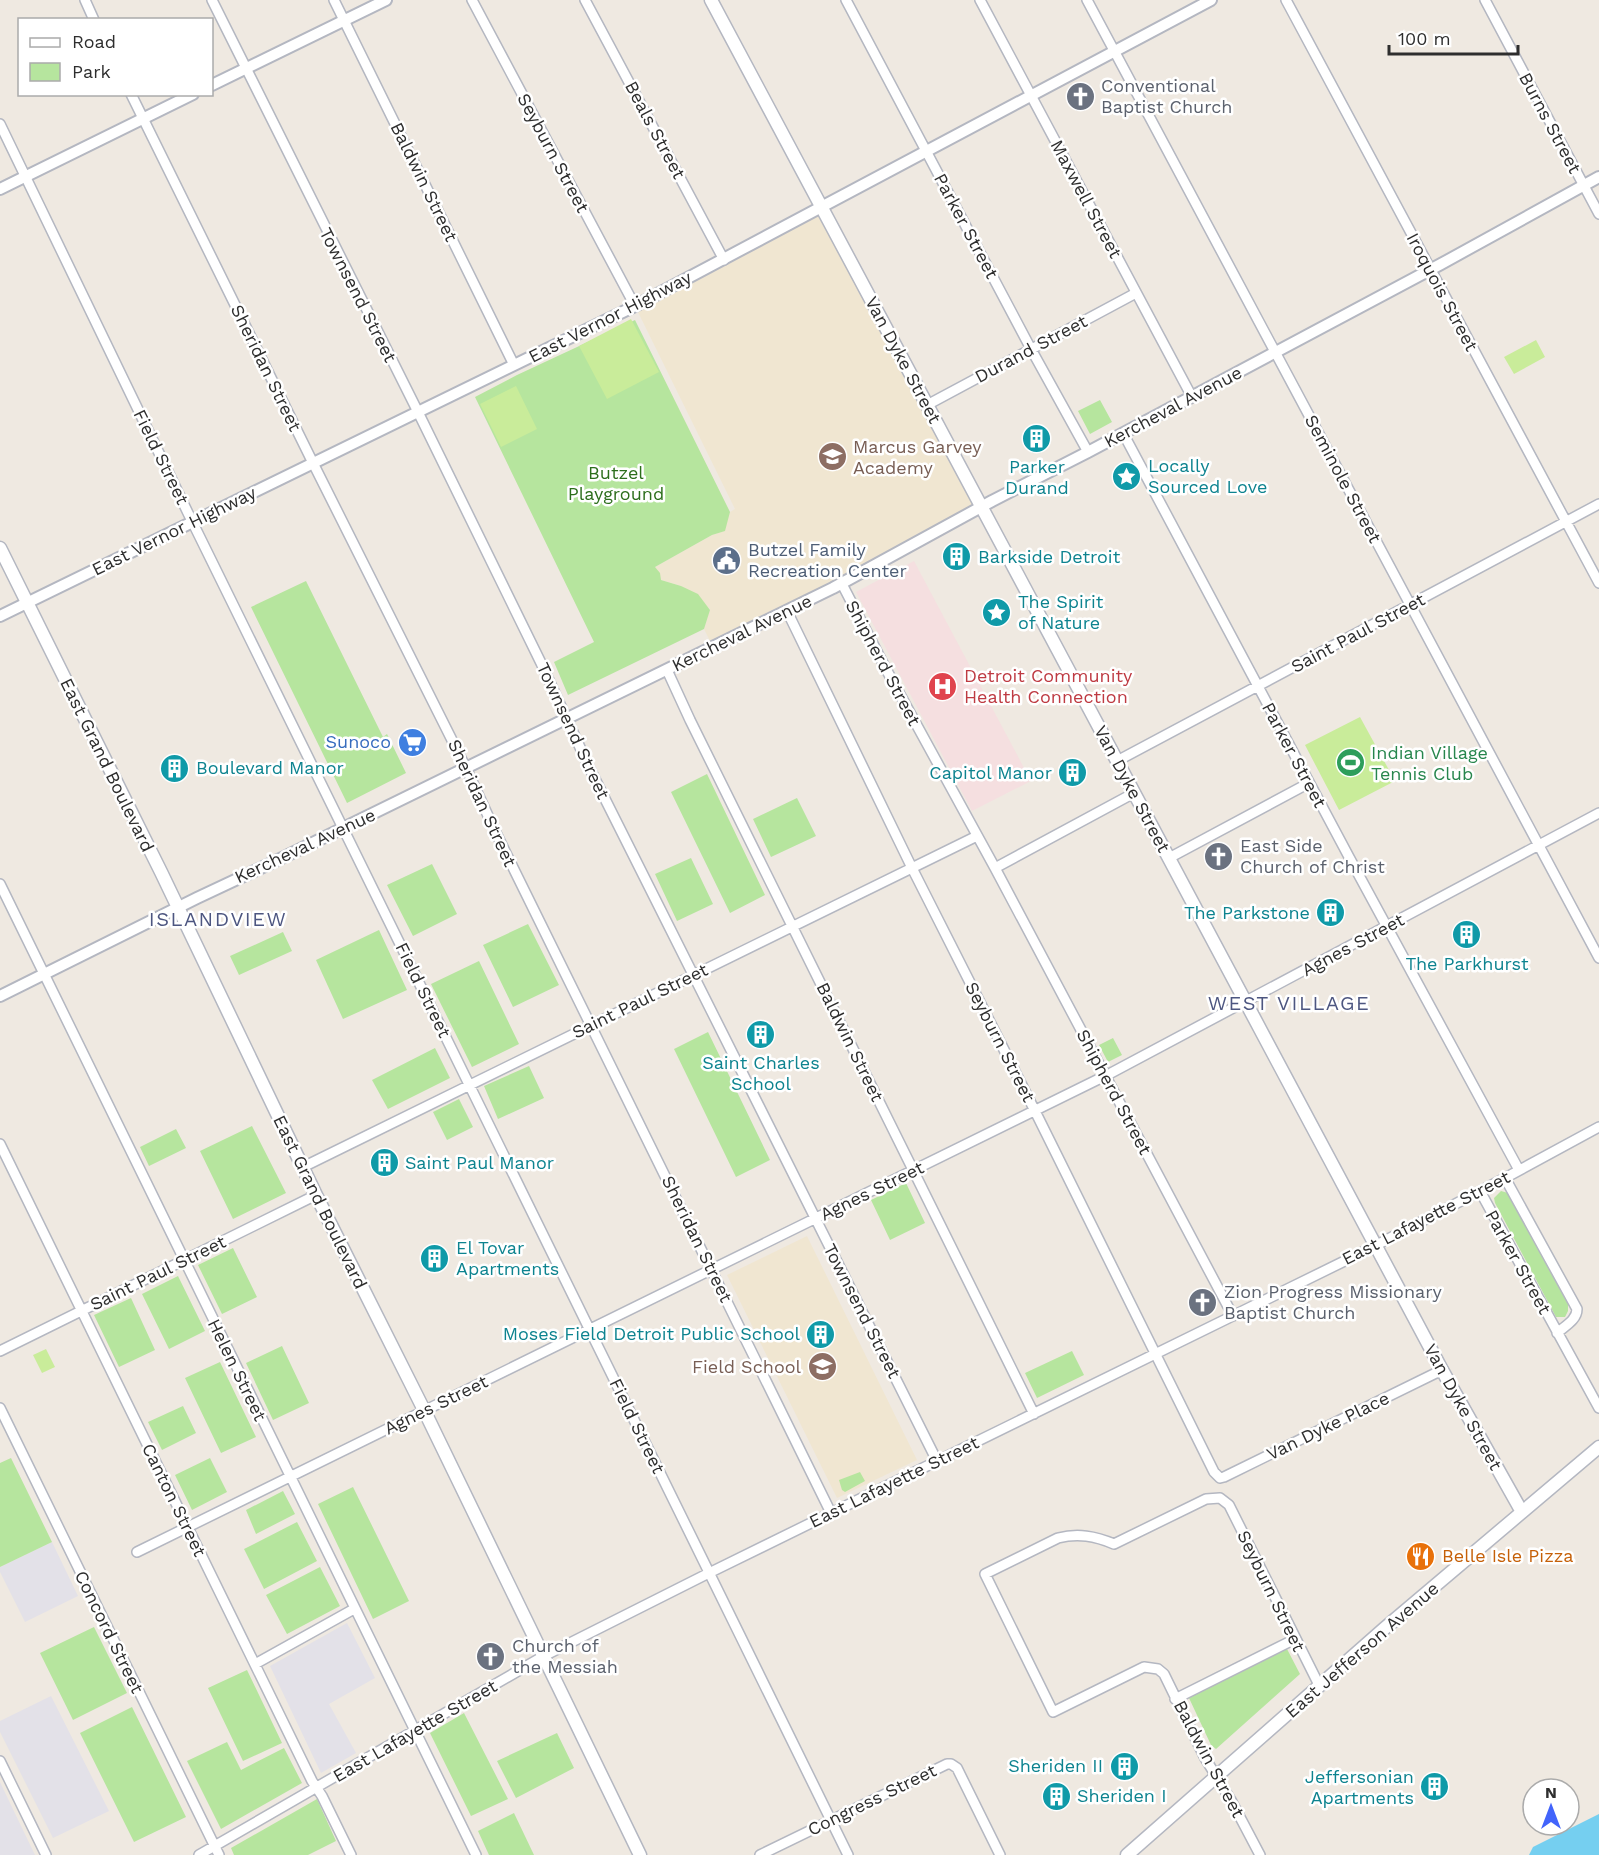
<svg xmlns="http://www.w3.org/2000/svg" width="1599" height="1855" font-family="'Work Sans',sans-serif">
<rect width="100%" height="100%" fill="#efe9e1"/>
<path fill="#e3e1e8" d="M 52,1542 L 78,1596 L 25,1622 L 0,1572 L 0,1567 Z
M 347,1623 L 375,1678 L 329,1704 L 356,1753 L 321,1773 L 270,1666 Z
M 51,1696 L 109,1811 L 53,1838 L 0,1732 L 0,1721 Z
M 0,1782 L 10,1803 L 35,1855 L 0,1855 Z"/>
<path fill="#f0e6d1" d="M 821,208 L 982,506 L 713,647 L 704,629 L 710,609 L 681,586 L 661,580 L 655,567 L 712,535 L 724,531 L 730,512 L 735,509 L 635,306 Z
M 807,1236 L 917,1460 L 837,1498 L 727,1275 Z"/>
<path fill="#f5dfe0" d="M 914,561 L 1031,781 L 972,811 L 856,592 Z"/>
<path fill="#b6e59e" d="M 635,320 L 730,512 L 725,531 L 712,535 L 655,567 L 660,573 L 661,580 L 681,586 L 698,594 L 710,610 L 704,629 L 568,695 L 554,662 L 594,642 L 475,397 L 517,375 Z
M 1100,400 L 1112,422 L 1090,434 L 1078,411 Z
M 306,581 L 383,737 L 387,734 L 406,773 L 347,803 L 251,607 Z
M 707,774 L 765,895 L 730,913 L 671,792 Z
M 797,798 L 816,836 L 771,857 L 753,819 Z
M 691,858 L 713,904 L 677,921 L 655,874 Z
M 432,864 L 457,914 L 413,936 L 387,885 Z
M 528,924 L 559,985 L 513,1007 L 483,945 Z
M 379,930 L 407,990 L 343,1019 L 316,960 Z
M 283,932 L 292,951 L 239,975 L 230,956 Z
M 479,961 L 519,1044 L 472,1067 L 431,984 Z
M 708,1032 L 770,1160 L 736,1177 L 674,1049 Z
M 1113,1038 L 1122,1055 L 1108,1062 L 1099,1045 Z
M 435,1048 L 450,1078 L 388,1109 L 372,1080 Z
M 529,1066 L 544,1098 L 498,1119 L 484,1086 Z
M 459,1099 L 473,1127 L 447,1140 L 433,1112 Z
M 252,1126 L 286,1193 L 233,1219 L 200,1151 Z
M 176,1129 L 186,1148 L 149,1166 L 140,1147 Z
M 906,1183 L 925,1223 L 890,1240 L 871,1200 Z
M 1501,1191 L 1508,1193 L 1568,1304 L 1568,1311 L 1565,1317 L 1556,1317 L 1495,1203 L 1494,1198 Z
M 233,1248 L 257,1297 L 222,1314 L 198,1265 Z
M 178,1276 L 205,1331 L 169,1349 L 142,1294 Z
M 131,1298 L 155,1350 L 119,1367 L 94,1315 Z
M 282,1346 L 309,1403 L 273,1420 L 246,1363 Z
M 1072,1351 L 1084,1375 L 1037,1398 L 1025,1373 Z
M 220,1362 L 256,1437 L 221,1453 L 185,1378 Z
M 183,1406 L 196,1433 L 162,1450 L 148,1422 Z
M 11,1458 L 52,1542 L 0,1567 L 0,1463 Z
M 210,1458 L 227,1492 L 192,1510 L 175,1475 Z
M 860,1472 L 865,1481 L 845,1492 L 842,1490 L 839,1480 Z
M 353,1487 L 409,1601 L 373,1619 L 318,1504 Z
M 283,1491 L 295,1514 L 256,1534 L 246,1510 Z
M 297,1522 L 317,1561 L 264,1589 L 244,1549 Z
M 320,1567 L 340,1606 L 287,1634 L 266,1595 Z
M 94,1627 L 127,1693 L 73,1720 L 40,1653 Z
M 1287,1649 L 1300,1674 L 1216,1749 L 1211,1745 L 1189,1698 Z
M 247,1670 L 282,1743 L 243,1761 L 208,1688 Z
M 132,1707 L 186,1817 L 134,1842 L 80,1733 Z
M 464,1713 L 508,1799 L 471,1816 L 430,1733 Z
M 557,1733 L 574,1768 L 516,1798 L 497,1761 Z
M 227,1742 L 241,1770 L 284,1748 L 302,1783 L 221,1829 L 187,1761 Z
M 317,1799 L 336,1841 L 308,1855 L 234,1855 L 231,1848 Z
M 514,1813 L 534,1855 L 489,1855 L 478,1831 Z"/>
<path fill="#c9ec9a" d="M 631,319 L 659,372 L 607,399 L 579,346 Z
M 1536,340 L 1545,357 L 1514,374 L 1504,357 Z
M 516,386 L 537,429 L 501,447 L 480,404 Z
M 1360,717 L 1395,781 L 1339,810 L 1305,745 Z
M 46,1349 L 55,1367 L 42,1373 L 33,1355 Z"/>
<path fill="#75cff0" d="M 1599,1814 L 1599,1855 L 1529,1855 L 1533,1847 Z"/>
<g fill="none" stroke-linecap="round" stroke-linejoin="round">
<defs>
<path id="minor" d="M 85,0 L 94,20
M 212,0 L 418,412 L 541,663 L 590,769 L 937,1461
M 334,0 L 514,365
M 472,0 L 635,306
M 585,0 L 724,260
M 846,0 L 1031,349 L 1088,452
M 980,0 L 1192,397
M 1087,0 L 1599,958
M 1286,0 L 1599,583
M 1485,0 L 1599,214
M 131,94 L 313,463 L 466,768 L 496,833 L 831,1513
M 0,124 L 188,513 L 848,1855
M 927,405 L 1136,293
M 1123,433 L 1349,857 L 1519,1170
M 842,584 L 886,669 L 995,868 L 1233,1316
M 787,611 L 912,868 L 1035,1111 L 1214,1472 L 1220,1478 L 1224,1477 L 1442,1370
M 667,670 L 690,720 L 1034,1414
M 1117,761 L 1599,504
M 1169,858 L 1309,783
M 995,868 L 1134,793
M 0,884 L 476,1855
M 0,1144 L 312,1781 L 322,1796 L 351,1855
M 303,1167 L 977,836
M 1505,1178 L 1577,1309 C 1577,1320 1565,1326 1557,1333
M 1480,1191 L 1599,1408
M 0,1351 L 316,1195
M 0,1408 L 219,1855
M 137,1552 L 1111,1073 L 1599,813
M 255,1664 L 354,1609
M 1175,1699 L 1295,1639
M 0,1761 L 46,1855
M 199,1855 L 544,1656 L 709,1573 L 1367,1250 L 1505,1178 L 1599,1127
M 760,1855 L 947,1764 L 951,1764 L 957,1768 L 1000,1855
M 1260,1855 L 1232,1802 L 1205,1758 L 1164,1674 L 1158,1669 L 1144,1667 L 1053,1712 L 985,1574 L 1058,1538 C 1078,1533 1095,1536 1114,1544 L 1206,1499 L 1220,1498 L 1229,1505 L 1320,1687"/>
<path id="tertiary" d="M 212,85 L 386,0
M 0,189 L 193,94
M 0,616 L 635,306 L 1211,0
M 0,996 L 197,898 L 284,857 L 833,588 L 992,501 L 1088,452 L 1441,264 L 1599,177"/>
<path id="secondary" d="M 711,0 L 1442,1370 L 1522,1512
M 0,548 L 161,872 L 316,1195 L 424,1410 L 640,1855
M 1127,1855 L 1385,1628 L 1599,1447"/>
</defs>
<use href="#minor" stroke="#b4b7c1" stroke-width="12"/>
<use href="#tertiary" stroke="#b4b7c1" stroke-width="14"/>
<use href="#secondary" stroke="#b4b7c1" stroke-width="15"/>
<use href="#minor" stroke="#fff" stroke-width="9"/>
<use href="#tertiary" stroke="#fff" stroke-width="10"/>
<use href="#secondary" stroke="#fff" stroke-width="12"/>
</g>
<defs>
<symbol id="church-disc" viewBox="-11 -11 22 22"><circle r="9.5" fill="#6b7280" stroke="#fff"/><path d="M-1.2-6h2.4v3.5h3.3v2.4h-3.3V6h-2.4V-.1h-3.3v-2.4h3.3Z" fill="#fff"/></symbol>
<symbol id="building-disc" viewBox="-11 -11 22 22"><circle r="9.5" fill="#0f9aa8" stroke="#fff"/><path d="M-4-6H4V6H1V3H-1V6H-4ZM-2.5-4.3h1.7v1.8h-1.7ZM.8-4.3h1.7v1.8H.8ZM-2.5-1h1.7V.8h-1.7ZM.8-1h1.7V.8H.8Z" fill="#fff"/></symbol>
<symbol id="school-disc" viewBox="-11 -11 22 22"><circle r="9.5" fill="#8d6e63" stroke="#fff"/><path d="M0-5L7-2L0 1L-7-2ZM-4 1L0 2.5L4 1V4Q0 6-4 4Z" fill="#fff"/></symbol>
<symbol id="sight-disc" viewBox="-11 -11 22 22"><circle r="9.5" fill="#0f9aa8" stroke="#fff"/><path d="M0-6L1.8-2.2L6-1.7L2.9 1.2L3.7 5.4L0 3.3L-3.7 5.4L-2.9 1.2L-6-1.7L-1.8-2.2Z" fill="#fff"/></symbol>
<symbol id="civic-disc" viewBox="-11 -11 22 22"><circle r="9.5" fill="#5c6f8a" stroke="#fff"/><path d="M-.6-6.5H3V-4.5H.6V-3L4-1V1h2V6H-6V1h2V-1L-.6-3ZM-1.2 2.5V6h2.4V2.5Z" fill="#fff"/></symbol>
<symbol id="hospital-disc" viewBox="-11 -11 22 22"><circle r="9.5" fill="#e0444e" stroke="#fff"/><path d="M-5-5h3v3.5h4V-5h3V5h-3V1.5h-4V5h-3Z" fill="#fff"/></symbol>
<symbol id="supermarket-disc" viewBox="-11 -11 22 22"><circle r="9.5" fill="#3f7fe0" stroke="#fff"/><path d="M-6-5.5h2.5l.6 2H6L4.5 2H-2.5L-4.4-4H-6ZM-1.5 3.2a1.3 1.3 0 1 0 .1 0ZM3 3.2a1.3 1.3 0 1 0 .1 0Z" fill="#fff"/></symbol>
<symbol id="stadium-disc" viewBox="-11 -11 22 22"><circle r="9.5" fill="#2e9e5b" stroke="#fff"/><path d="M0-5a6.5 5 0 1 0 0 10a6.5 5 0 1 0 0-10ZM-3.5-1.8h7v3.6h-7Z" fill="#fff"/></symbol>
<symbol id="restaurant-disc" viewBox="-11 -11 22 22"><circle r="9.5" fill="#e8710a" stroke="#fff"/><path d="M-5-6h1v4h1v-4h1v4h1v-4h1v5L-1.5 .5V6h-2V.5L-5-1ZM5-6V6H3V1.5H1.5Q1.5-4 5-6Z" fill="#fff"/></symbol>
</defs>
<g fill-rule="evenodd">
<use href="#church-disc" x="1064" y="80" width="33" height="33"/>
<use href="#building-disc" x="1020" y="422" width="33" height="33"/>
<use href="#school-disc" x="816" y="440" width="33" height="33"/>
<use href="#sight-disc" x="1110" y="460" width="33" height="33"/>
<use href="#building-disc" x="940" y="540" width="33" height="33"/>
<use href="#civic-disc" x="710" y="544" width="33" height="33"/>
<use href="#sight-disc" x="980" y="596" width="33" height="33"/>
<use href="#hospital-disc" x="926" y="670" width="33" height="33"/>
<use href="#supermarket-disc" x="396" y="726" width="33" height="33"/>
<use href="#stadium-disc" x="1334" y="746" width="33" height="33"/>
<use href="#building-disc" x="158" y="752" width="33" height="33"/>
<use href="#building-disc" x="1056" y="756" width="33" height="33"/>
<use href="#church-disc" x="1202" y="840" width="33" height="33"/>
<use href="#building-disc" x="1314" y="896" width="33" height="33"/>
<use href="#building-disc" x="1450" y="918" width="33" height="33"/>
<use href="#building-disc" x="744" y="1018" width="33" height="33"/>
<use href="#building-disc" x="368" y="1146" width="33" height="33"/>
<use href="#building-disc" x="418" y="1242" width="33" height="33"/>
<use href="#church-disc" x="1186" y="1286" width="33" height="33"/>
<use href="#building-disc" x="804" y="1318" width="33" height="33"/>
<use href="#school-disc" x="806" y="1350" width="33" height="33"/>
<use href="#restaurant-disc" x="1404" y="1540" width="33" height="33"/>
<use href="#church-disc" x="474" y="1640" width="33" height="33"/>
<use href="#building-disc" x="1108" y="1750" width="33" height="33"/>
<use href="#building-disc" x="1418" y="1770" width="33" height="33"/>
<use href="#building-disc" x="1040" y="1780" width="33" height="33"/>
</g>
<g text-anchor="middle" stroke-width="5" stroke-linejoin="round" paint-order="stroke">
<g font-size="18" fill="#5b616d" stroke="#fff" text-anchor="start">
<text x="1101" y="92">Conventional<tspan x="1101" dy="21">Baptist Church</tspan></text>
<text x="1240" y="852">East Side<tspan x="1240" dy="21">Church of Christ</tspan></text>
<text x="1224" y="1298">Zion Progress Missionary<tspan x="1224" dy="21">Baptist Church</tspan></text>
<text x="512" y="1652">Church of<tspan x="512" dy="21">the Messiah</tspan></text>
</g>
<g font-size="18" fill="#2e2e2e" stroke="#fff">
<text transform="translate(1550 123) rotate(62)" y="6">Burns Street</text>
<text transform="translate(655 130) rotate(62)" y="6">Beals Street</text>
<text transform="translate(553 153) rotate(62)" y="6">Seyburn Street</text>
<text transform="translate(424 182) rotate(64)" y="6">Baldwin Street</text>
<text transform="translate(1086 199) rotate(62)" y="6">Maxwell Street</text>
<text transform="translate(966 226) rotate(62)" y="6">Parker Street</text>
<text transform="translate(1442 292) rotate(62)" y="6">Iroquois Street</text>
<text transform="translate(358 295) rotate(63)" y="6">Townsend Street</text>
<text transform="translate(610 317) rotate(-27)" y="6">East Vernor Highway</text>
<text transform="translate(1031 349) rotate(-28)" y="6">Durand Street</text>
<text transform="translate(903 360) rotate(62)" y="6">Van Dyke Street</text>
<text transform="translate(266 368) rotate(64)" y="6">Sheridan Street</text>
<text transform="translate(1173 407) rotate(-28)" y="6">Kercheval Avenue</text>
<text transform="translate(161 457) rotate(64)" y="6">Field Street</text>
<text transform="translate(1343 479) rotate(62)" y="6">Seminole Street</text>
<text transform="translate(174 531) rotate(-26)" y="6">East Vernor Highway</text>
<text transform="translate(742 633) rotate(-26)" y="6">Kercheval Avenue</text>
<text transform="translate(1358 633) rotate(-28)" y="6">Saint Paul Street</text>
<text transform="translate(883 663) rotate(62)" y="6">Shipherd Street</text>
<text transform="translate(573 731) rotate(65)" y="6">Townsend Street</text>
<text transform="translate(1294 755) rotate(62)" y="6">Parker Street</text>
<text transform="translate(107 765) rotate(64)" y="6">East Grand Boulevard</text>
<text transform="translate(1132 789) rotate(62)" y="6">Van Dyke Street</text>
<text transform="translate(482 803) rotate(65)" y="6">Sheridan Street</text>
<text transform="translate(305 846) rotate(-25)" y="6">Kercheval Avenue</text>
<text transform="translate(1353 945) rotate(-28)" y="6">Agnes Street</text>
<text transform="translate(423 990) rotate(64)" y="6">Field Street</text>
<text transform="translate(640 1001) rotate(-26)" y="6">Saint Paul Street</text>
<text transform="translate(850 1042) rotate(64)" y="6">Baldwin Street</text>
<text transform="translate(1000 1042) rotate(63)" y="6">Seyburn Street</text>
<text transform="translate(1114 1092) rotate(62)" y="6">Shipherd Street</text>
<text transform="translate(872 1191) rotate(-26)" y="6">Agnes Street</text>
<text transform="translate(320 1202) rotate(64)" y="6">East Grand Boulevard</text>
<text transform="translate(1426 1218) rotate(-27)" y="6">East Lafayette Street</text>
<text transform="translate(697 1239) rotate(64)" y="6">Sheridan Street</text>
<text transform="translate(1518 1262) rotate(61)" y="6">Parker Street</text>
<text transform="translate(158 1273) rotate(-26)" y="6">Saint Paul Street</text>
<text transform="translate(862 1311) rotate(63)" y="6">Townsend Street</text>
<text transform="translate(237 1370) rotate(64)" y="6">Helen Street</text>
<text transform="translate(436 1405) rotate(-26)" y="6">Agnes Street</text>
<text transform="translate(1463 1407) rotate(61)" y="6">Van Dyke Street</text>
<text transform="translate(637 1426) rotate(64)" y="6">Field Street</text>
<text transform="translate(1328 1426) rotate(-26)" y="6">Van Dyke Place</text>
<text transform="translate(894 1482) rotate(-26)" y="6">East Lafayette Street</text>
<text transform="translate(174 1500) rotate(64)" y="6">Canton Street</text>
<text transform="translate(1271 1591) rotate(64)" y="6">Seyburn Street</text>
<text transform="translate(109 1632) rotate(64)" y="6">Concord Street</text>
<text transform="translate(1362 1650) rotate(-41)" y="6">East Jefferson Avenue</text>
<text transform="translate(415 1731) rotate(-30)" y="6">East Lafayette Street</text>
<text transform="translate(1209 1759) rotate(62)" y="6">Baldwin Street</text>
<text transform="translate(872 1800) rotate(-26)" y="6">Congress Street</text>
</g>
<g font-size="18" fill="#785e54" stroke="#fff" text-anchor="start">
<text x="853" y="453">Marcus Garvey<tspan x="853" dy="21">Academy</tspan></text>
<text x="801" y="1373" text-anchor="end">Field School</text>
</g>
<g font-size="18" fill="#0d838f" stroke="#fff" text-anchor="start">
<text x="1148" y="472">Locally<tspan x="1148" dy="21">Sourced Love</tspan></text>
<text x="1037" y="473" text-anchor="middle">Parker<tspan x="1037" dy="21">Durand</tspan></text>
<text x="978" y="563">Barkside Detroit</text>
<text x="1018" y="608">The Spirit<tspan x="1018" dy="21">of Nature</tspan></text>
<text x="196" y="774">Boulevard Manor</text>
<text x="1052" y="779" text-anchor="end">Capitol Manor</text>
<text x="1310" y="919" text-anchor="end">The Parkstone</text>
<text x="1467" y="970" text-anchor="middle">The Parkhurst</text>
<text x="761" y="1069" text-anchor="middle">Saint Charles<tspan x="761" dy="21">School</tspan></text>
<text x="405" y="1169">Saint Paul Manor</text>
<text x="456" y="1254">El Tovar<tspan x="456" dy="21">Apartments</tspan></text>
<text x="800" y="1340" text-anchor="end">Moses Field Detroit Public School</text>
<text x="1103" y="1772" text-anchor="end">Sheriden II</text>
<text x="1414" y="1783" text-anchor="end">Jeffersonian<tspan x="1414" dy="21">Apartments</tspan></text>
<text x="1077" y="1802">Sheriden I</text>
</g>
<g font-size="18" fill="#2c6e1b" stroke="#fff">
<text x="616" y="479">Butzel<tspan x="616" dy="21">Playground</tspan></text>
</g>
<g font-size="18" fill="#4e5e75" stroke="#fff" text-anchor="start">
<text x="748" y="556">Butzel Family<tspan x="748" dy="21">Recreation Center</tspan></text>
</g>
<g font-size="18" fill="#be3a42" stroke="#fff" text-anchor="start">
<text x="964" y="682">Detroit Community<tspan x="964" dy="21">Health Connection</tspan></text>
</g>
<g font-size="18" fill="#366cbe" stroke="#fff" text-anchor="end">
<text x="391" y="748">Sunoco</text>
</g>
<g font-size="18" fill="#27864d" stroke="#fff" text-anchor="start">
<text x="1371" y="759">Indian Village<tspan x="1371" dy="21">Tennis Club</tspan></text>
</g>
<g font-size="18" fill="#c56008" stroke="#fff" text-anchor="start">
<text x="1442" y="1562">Belle Isle Pizza</text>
</g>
<g font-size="20" letter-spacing="1.5" fill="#4d5680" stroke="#fff">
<text x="218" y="926">ISLANDVIEW</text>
<text x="1289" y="1010">WEST VILLAGE</text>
</g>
</g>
<rect x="18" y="18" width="195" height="78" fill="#ffffff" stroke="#ababab" stroke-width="1.5"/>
<rect x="30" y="38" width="30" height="9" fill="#ffffff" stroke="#ababab" stroke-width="1.5"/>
<text x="72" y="48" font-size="18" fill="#2e2e2e">Road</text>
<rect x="30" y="63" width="30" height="18" fill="#b6e59e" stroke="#ababab" stroke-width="1.5"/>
<text x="72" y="78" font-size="18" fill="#2e2e2e">Park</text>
<g transform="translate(1551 1807)"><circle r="28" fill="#ffffff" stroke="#ababab" stroke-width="1.5"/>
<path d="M0-4.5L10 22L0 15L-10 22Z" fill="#4264fb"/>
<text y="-9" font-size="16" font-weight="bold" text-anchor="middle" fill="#2e2e2e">N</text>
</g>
<path d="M1389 45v9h129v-9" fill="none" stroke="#2e2e2e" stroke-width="3"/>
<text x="1398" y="45" font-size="18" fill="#2e2e2e" stroke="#ffffff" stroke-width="4.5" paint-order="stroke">100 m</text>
</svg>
